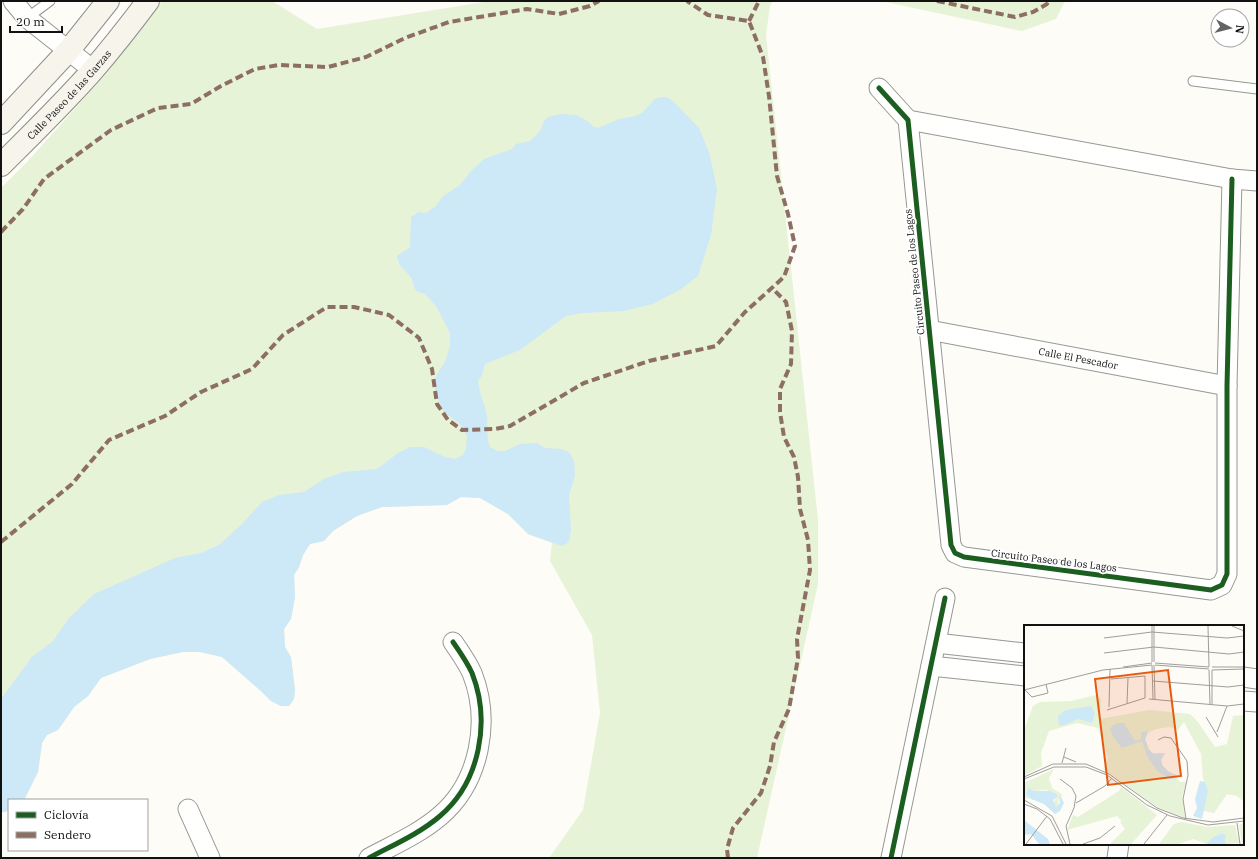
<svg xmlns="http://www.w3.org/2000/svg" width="1258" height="859" font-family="'IBM Plex Serif',serif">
<rect width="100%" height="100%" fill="#fdfcf7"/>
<path fill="#e7f3d7" d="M 162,1 L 272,1 L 317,29 L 490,1 L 773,1 L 770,6 L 766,35 L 818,520 L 818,584 L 757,858 L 549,858 L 583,810 L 600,713 L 592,635 L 550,561 L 552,543 L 528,534 L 508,514 L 480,498 L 461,497 L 447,505 L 382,507 L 357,516 L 333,531 L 324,541 L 310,544 L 303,555 L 299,567 L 294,575 L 295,597 L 291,619 L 284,629 L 285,647 L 291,657 L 295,690 L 294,699 L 289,706 L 281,706 L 271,701 L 261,691 L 222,657 L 200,652 L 183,652 L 150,659 L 101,678 L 88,696 L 74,707 L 58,730 L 47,735 L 42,743 L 38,772 L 24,800 L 9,800 L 9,810 L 5,812 L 1,812 L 1,188 L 28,161 L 105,75 Z
M 881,1 L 1065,1 L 1056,19 L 1022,31 Z"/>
<path fill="#cde8f7" d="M 661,97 L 667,97 L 674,102 L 699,128 L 709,152 L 717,189 L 711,235 L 698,276 L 681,289 L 653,304 L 624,311 L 583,313 L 566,316 L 520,350 L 485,364 L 481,378 L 478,380 C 479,394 485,404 487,416 C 488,427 486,437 490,447 L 498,451 L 505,451 L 520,444 L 537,443 L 545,448 L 561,449 L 569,452 L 574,461 L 575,476 L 569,495 L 571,530 L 569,542 L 562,546 L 528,534 L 508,514 L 480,498 L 461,497 L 447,505 L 382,507 L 357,516 L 333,531 L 324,541 L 310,544 L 303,555 L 299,567 L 294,575 L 295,597 L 291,619 L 284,629 L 285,647 L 291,657 L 295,690 L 294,699 L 289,706 L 281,706 L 271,701 L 261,691 L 222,657 L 200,652 L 183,652 L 150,659 L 101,678 L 88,696 L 74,707 L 58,730 L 47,735 L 42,743 L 38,772 L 24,800 L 9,800 L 9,810 L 5,812 L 1,812 L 1,699 L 32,657 L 53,641 L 69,618 L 94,594 L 175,558 L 201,553 L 219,545 L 243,523 L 262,502 L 279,495 L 304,492 L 324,479 L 343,472 L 377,469 L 398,453 L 410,447 L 424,447 L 445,457 L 455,459 L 463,455 L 466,448 L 467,436 L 460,424 L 444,412 L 437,397 L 434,384 L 437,374 L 445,362 L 450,345 L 450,333 L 436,306 L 425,294 L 416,291 C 414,288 414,286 413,282 C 410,272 399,270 397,256 C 401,252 406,251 410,247 L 411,217 L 419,212 L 426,213 L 436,206 L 442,197 L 460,185 L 471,171 L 484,159 L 512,149 L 516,144 L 530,141 L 540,131 L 544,121 L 548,117 L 561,114 L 576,115 L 589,122 L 592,126 L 598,128 L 619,119 L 636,116 L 642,113 L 655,99 Z"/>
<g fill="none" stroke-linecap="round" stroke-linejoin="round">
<defs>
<path id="lane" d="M 27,18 L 50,1
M 1193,81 L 1257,89"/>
<g id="street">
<path d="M 13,1 L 27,18 L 93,70"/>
<path d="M 879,88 L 908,120 L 951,545 L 955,553 L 964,557 L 1211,590 L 1222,585 L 1227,574 L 1227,386 L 1232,179"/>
<path d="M 908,120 L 1232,179 L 1257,181"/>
<path id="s1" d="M 929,330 L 1227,386"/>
<path d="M 936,643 L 1025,653"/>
<path d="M 931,666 L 1025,676"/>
<path d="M 1243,677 L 1257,679"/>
<path d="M 1243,701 L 1257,702"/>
<path d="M 188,809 L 210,858"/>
<path d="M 369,858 C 393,845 419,834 440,816 C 480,782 491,721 472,673 C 467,662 460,652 453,642"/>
<path d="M 891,858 L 945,598"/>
<path d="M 1117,858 L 1119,844"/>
</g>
<g id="secondary">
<path d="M 1,123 L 69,50 L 108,1"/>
<path id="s2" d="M 1,165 C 32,134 64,103 93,70 C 112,48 130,25 148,1"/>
</g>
</defs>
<use href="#lane" stroke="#979795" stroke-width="11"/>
<use href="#street" stroke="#979795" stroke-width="21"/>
<use href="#secondary" stroke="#8e8d8b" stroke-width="24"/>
<use href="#lane" stroke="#fffffe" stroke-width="9"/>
<use href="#street" stroke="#fffffe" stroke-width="19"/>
<use href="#secondary" stroke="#f6f4eb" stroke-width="22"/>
<path stroke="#8d6e63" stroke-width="4" stroke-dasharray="8 4" stroke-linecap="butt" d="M 937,1 L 1015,17 L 1033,12 L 1047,4 L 1049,1
M 749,21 L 759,1
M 1,232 L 23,209 L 44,179 L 111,130 L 158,108 L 191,104 L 221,86 L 255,69 L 279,65 L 328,67 L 366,57 L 405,38 L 449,22 L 527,9 L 559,14 L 590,6 L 599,1
M 1,542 L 72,484 L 109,440 L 165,416 L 201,392 L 252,369 L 283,335 L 327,307 L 354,307 L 389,315 L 419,338 L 432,369 L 437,404 L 448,420 L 462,430 L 495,429 L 510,426 L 584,383 L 649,361 L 716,346 L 745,312 L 784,277 L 795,246 L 788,214 L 777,176 L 769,96 L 763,57 L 749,21 L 708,15 L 687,1
M 728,858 L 727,849 L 733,828 L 761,793 L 770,766 L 774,742 L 789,709 L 798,658 L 797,639 L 810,570 L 808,540 L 800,509 L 798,477 L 794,457 L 784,437 L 780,412 L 780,389 L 791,364 L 792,331 L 786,302 L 772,288"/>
<defs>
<path id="cycleway" d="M 879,88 L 908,120 L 951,545 L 955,553 L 964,557 L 1211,590 L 1222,585 L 1227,574 L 1227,386 L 1232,179
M 369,858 C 393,845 419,834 440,816 C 480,782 491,721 472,673 C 467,662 460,652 453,642
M 891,858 L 945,598"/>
</defs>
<use href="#cycleway" stroke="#fff" stroke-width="8"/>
<use href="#cycleway" stroke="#1b5e20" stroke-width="5"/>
</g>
<g text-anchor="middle" stroke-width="4" stroke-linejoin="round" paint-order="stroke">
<g font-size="10" fill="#111" stroke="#fff">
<text dy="4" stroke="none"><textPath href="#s2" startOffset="98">Calle Paseo de las Garzas</textPath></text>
<text transform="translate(914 272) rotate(-96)" y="4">Circuito Paseo de los Lagos</text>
<text dy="4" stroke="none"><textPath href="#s1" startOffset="152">Calle El Pescador</textPath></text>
<text transform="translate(1054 560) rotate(7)" y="4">Circuito Paseo de los Lagos</text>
</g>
</g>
<g transform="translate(1024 625)">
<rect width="220" height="220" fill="#fdfcf7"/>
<path d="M 72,70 L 77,74 L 76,94 L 125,85 L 166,89 L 174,97 L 191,122 L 203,119 L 209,91 L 220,90 L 220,177 L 213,171 L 203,169 L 190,188 L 179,186 L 183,169 L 179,153 L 177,129 L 160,97 L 154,105 L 146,102 L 132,104 L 124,108 L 121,114 L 127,128 L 141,128 L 137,136 L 140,144 L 152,150 L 156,157 L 162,157 L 158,172 L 161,193 L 133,182 L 79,144 L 84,133 L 74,103 L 53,98 L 25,106 L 17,128 L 18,141 L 0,151 L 0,105 L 9,81 L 16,77 L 47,76 ZM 30,144 L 25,153 L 28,163 L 39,170 L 35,173 L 34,181 L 31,181 L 29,177 L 34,172 L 23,165 L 9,166 L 3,163 L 2,169 L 7,174 L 0,173 L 0,158 ZM 97,162 L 133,190 L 107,219 L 86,219 L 101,204 L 96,197 L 98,196 L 93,191 L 43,205 L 49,190 L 54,192 L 95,166 ZM 158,197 L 183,202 L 211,200 L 215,218 L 201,219 L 202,212 L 198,208 L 188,214 L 183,219 L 169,214 L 155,219 L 135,219 L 150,199 ZM 220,198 L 220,219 L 218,219 L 215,200 Z" fill="#e7f3d7"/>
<path d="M 67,81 L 71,88 L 68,98 L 54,94 L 38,101 L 35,100 L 34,91 L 42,85 ZM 93,98 L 100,98 L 111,116 L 117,114 L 117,107 L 124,106 L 121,114 L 124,124 L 130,129 L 141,128 L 137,134 L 138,140 L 146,148 L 152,150 L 152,154 L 148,155 L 133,146 L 123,131 L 118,116 L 98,123 L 89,112 L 86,103 ZM 176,156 L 181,157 L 184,166 L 178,194 L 169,191 L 173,183 L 171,174 ZM 4,162 L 9,166 L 26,166 L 32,169 L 34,172 L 29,175 L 32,182 L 36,178 L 35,171 L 37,172 L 40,178 L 36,186 L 31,189 L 20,179 L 7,174 L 2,169 ZM 0,195 L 24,214 L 26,219 L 15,219 L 7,209 L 0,210 ZM 198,208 L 202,211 L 201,219 L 183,219 L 188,213 Z" fill="#cde8f7"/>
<path fill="none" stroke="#9f9e9b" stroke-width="1" d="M 128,1 L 128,37M 130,1 L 130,37M 184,1 L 185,42M 208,1 L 220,6M 80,13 L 128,7 L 203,13 L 220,11M 80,28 L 130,22 L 205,29 L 220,27M 131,38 L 185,42M 128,40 L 129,75M 130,40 L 131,75M 131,40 L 185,44M 99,42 L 128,38M 188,42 L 220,42M 185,45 L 186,80M 188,45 L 188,80M 188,45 L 220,44M 129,56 L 204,62 L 220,60M 0,65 L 79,45 L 128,40M 1,65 L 8,72 L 24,68 L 22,59M 125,74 L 203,81 L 220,79M 103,78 L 104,53M 85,82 L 86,44M 83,85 L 121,73 L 121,51 L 87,54M 182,92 L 194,112M 193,107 L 203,81M 134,115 L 140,112 L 147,113 L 163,136 L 164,150 L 159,174 L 162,194M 40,132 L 52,137M 38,138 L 42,123M 0,152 L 29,139 L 62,139 L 85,149 L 133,183 L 159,193 L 189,197 L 220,193M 0,154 L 30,142 L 62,142 L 83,150 L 123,180 L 146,191 L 184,200 L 220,196M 36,154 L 48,163 L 52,171 L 50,183 L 42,201 L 46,219M 0,175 L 28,191 L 42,219M 52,178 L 81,161 L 88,153M 0,179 L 13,184 L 26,194 L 39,219M 213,198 L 216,219M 2,219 L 23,191M 59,219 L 76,213 L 91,201M 120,219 L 143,190"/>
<path fill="#e8590c" fill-opacity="0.15" stroke="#e8590c" stroke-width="2" d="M 144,45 L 157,151 L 84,160 L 71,54 Z"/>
<rect width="220" height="220" fill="none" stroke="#111" stroke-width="2"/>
</g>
<rect width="1258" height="859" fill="none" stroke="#111111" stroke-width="4"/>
<rect x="8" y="799" width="140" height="52" fill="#ffffff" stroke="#a0a0a0"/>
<rect x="16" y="812" width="20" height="6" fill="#1b5e20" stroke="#a0a0a0"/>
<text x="44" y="819" font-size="12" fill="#111111">Ciclovía</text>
<rect x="16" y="832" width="20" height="6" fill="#8d6e63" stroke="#a0a0a0"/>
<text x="44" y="839" font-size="12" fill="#111111">Sendero</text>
<g transform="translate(1230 28) rotate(97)"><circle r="19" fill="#ffffff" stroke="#a0a0a0"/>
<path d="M0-3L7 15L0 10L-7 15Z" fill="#646362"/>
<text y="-6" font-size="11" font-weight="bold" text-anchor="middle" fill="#111111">N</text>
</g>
<path d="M10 26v6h52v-6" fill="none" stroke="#111111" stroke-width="2"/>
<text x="16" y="26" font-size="12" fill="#111111" stroke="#ffffff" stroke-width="3" paint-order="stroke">20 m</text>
</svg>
